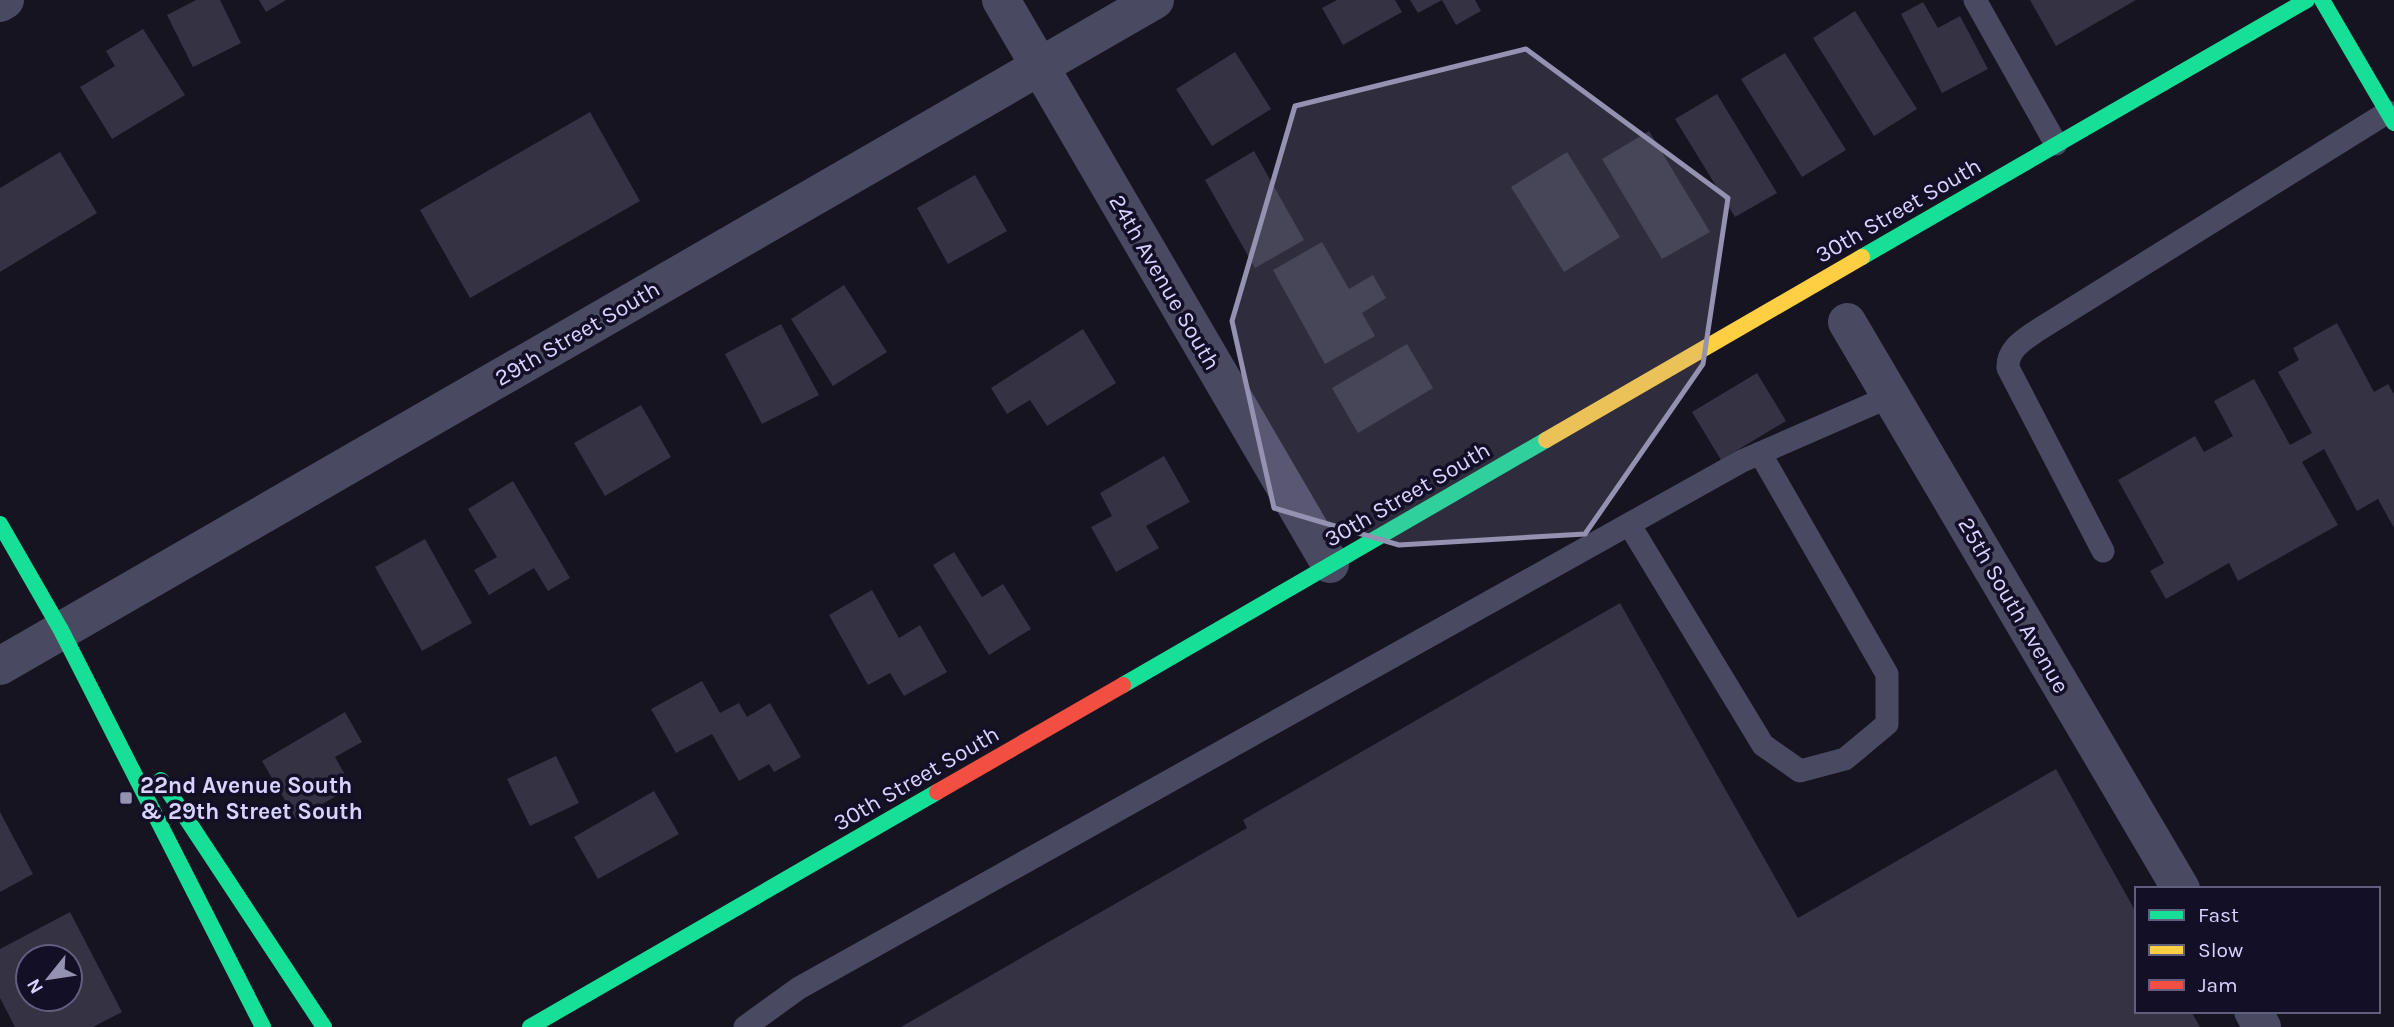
<svg xmlns="http://www.w3.org/2000/svg" width="2394" height="1027" font-family="Karla,sans-serif">
<rect width="100%" height="100%" fill="#161421"/>
<path fill="#343243" fill-rule="evenodd" d="M 196,0 L 220,0 L 241,43 L 193,67 L 167,15 Z
M 259,0 L 286,0 L 266,12 Z
M 1337,0 L 1395,0 L 1402,12 L 1343,45 L 1322,8 Z
M 1410,0 L 1475,0 L 1481,11 L 1456,25 L 1442,0 L 1418,13 Z
M 2030,0 L 2136,0 L 2056,46 Z
M 1923,2 L 1938,28 L 1960,16 L 1988,69 L 1942,93 L 1901,14 Z
M 1855,11 L 1917,109 L 1874,136 L 1813,38 Z
M 143,29 L 185,95 L 112,139 L 80,87 L 115,66 L 106,51 Z
M 1235,52 L 1271,109 L 1212,146 L 1176,89 Z
M 1785,53 L 1846,150 L 1802,177 L 1741,79 Z
M 1717,94 L 1777,193 L 1735,217 L 1675,119 Z
M 590,112 L 640,201 L 470,298 L 420,210 Z
M 1649,131 L 1710,232 L 1662,259 L 1602,159 Z
M 1254,151 L 1304,240 L 1255,268 L 1205,180 Z
M 60,152 L 97,213 L 0,272 L 0,188 Z
M 1567,152 L 1620,237 L 1564,272 L 1511,187 Z
M 975,175 L 1007,231 L 948,264 L 917,208 Z
M 1322,242 L 1349,289 L 1373,275 L 1386,298 L 1362,313 L 1375,336 L 1325,364 L 1273,270 Z
M 844,285 L 887,352 L 833,386 L 791,319 Z
M 2337,323 L 2374,392 L 2388,384 L 2394,394 L 2394,528 L 2378,499 L 2357,511 L 2324,449 L 2302,462 L 2338,525 L 2238,581 L 2229,563 L 2166,599 L 2150,571 L 2164,563 L 2118,480 L 2195,436 L 2204,452 L 2233,436 L 2214,401 L 2254,379 L 2290,445 L 2312,433 L 2278,372 L 2299,360 L 2293,348 Z
M 781,324 L 819,395 L 762,424 L 725,354 Z
M 1083,329 L 1116,383 L 1047,426 L 1030,400 L 1007,414 L 991,388 Z
M 1407,344 L 1433,388 L 1358,433 L 1332,388 Z
M 1757,373 L 1786,421 L 1721,460 L 1692,412 Z
M 641,405 L 671,457 L 605,496 L 574,443 Z
M 1164,456 L 1190,502 L 1146,526 L 1159,548 L 1116,572 L 1091,527 L 1112,516 L 1100,493 Z
M 513,481 L 570,578 L 548,591 L 534,568 L 489,595 L 474,570 L 497,557 L 468,509 Z
M 425,539 L 472,623 L 422,651 L 375,567 Z
M 954,552 L 982,597 L 1003,584 L 1031,629 L 989,655 L 933,565 Z
M 872,590 L 899,638 L 920,625 L 947,672 L 904,696 L 890,673 L 868,685 L 829,615 Z
M 1620,603 L 1798,918 L 2056,769 L 2137,914 L 2137,1011 L 2191,1011 L 2200,1027 L 901,1027 L 1247,828 L 1243,820 Z
M 702,681 L 720,713 L 739,703 L 747,717 L 770,703 L 801,757 L 774,772 L 769,764 L 739,781 L 712,734 L 676,753 L 651,709 Z
M 345,712 L 362,742 L 335,757 L 352,787 L 296,819 L 262,761 Z
M 556,756 L 579,803 L 530,826 L 507,779 Z
M 654,791 L 679,834 L 598,879 L 574,837 Z
M 0,812 L 33,874 L 0,892 Z
M 70,912 L 122,1012 L 93,1027 L 15,1027 L 0,998 L 0,949 ZM 28,957 L 70,957 L 70,999 L 28,999 Z"/>
<g fill="none" stroke-linecap="round" stroke-linejoin="round">
<path stroke="#4a4962" stroke-width="23" d="M 1975,0 L 2056,144
M 1629,524 L 1763,745 L 1800,771 L 1845,759 L 1887,724 L 1887,674 L 1760,453
M 2103,551 L 2008,368 C 2007,349 2024,340 2038,330 L 2388,112
M 745,1027 L 799,988 L 1742,461 L 1891,396"/>
<path stroke="#4a4962" stroke-width="38" d="M 1001,0 L 1330,564
M 0,3 L 5,0
M 1847,322 L 2181,889
M 0,666 L 1155,0
M 2253,1011 L 2262,1027"/>
<path stroke="#16e098" stroke-width="16" d="M 2322,0 L 2394,123
M 1862,257 L 2307,0
M 0,524 L 61,630 L 263,1027
M 1123,685 L 1546,440
M 161,780 L 324,1027
M 530,1027 L 937,792"/>
<path stroke="#ffcf43" stroke-width="16" d="M 1546,440 L 1862,257"/>
<path stroke="#f24e42" stroke-width="16" d="M 937,792 L 1123,685"/>
</g>
<path fill="#9591b1" fill-opacity="0.2" stroke="#9591b1" stroke-width="5" stroke-linejoin="round" d="M 1526,49 L 1728,198 L 1703,364 L 1585,534 L 1399,545 L 1274,508 L 1232,321 L 1295,106 Z"/>
<rect fill="#9591b1" stroke="#130f26" stroke-width="2.5" x="119" y="791" width="14" height="14" rx="3.5"/>
<g text-anchor="middle" stroke-width="7" stroke-linejoin="round" paint-order="stroke">
<g font-size="23" fill="#d9d4ff" stroke="#130f26">
<text transform="translate(1898 210) rotate(-30)" y="8">30th Street South</text>
<text transform="translate(1165 282) rotate(60)" y="8">24th Avenue South</text>
<text transform="translate(577 333) rotate(-30)" y="8">29th Street South</text>
<text transform="translate(1407 494) rotate(-30)" y="8">30th Street South</text>
<text transform="translate(2014 605) rotate(60)" y="8">25th South Avenue</text>
<text transform="translate(916 778) rotate(-30)" y="8">30th Street South</text>
</g>
<g font-size="23" font-weight="bold" fill="#d9d4ff" stroke="#130f26" text-anchor="start">
<text x="140" y="793">22nd Avenue South<tspan x="140" dy="26">&amp; 29th Street South</tspan></text>
</g>
</g>
<rect x="2135" y="887" width="245" height="126" fill="#130f26" stroke="#625e7d" stroke-width="2"/>
<rect x="2149" y="910" width="35" height="10" fill="#16e098" stroke="#625e7d" stroke-width="2"/>
<text x="2198" y="922" font-size="21" fill="#d9d4ff">Fast</text>
<rect x="2149" y="945" width="35" height="10" fill="#ffcf43" stroke="#625e7d" stroke-width="2"/>
<text x="2198" y="957" font-size="21" fill="#d9d4ff">Slow</text>
<rect x="2149" y="980" width="35" height="10" fill="#f24e42" stroke="#625e7d" stroke-width="2"/>
<text x="2198" y="992" font-size="21" fill="#d9d4ff">Jam</text>
<g transform="translate(49 978) rotate(240)"><circle r="33" fill="#130f26" stroke="#625e7d" stroke-width="2"/>
<path d="M0-5L12 26L0 18L-12 26Z" fill="#9591b1"/>
<text y="-10" font-size="19" font-weight="bold" text-anchor="middle" fill="#d9d4ff">N</text>
</g>
</svg>
